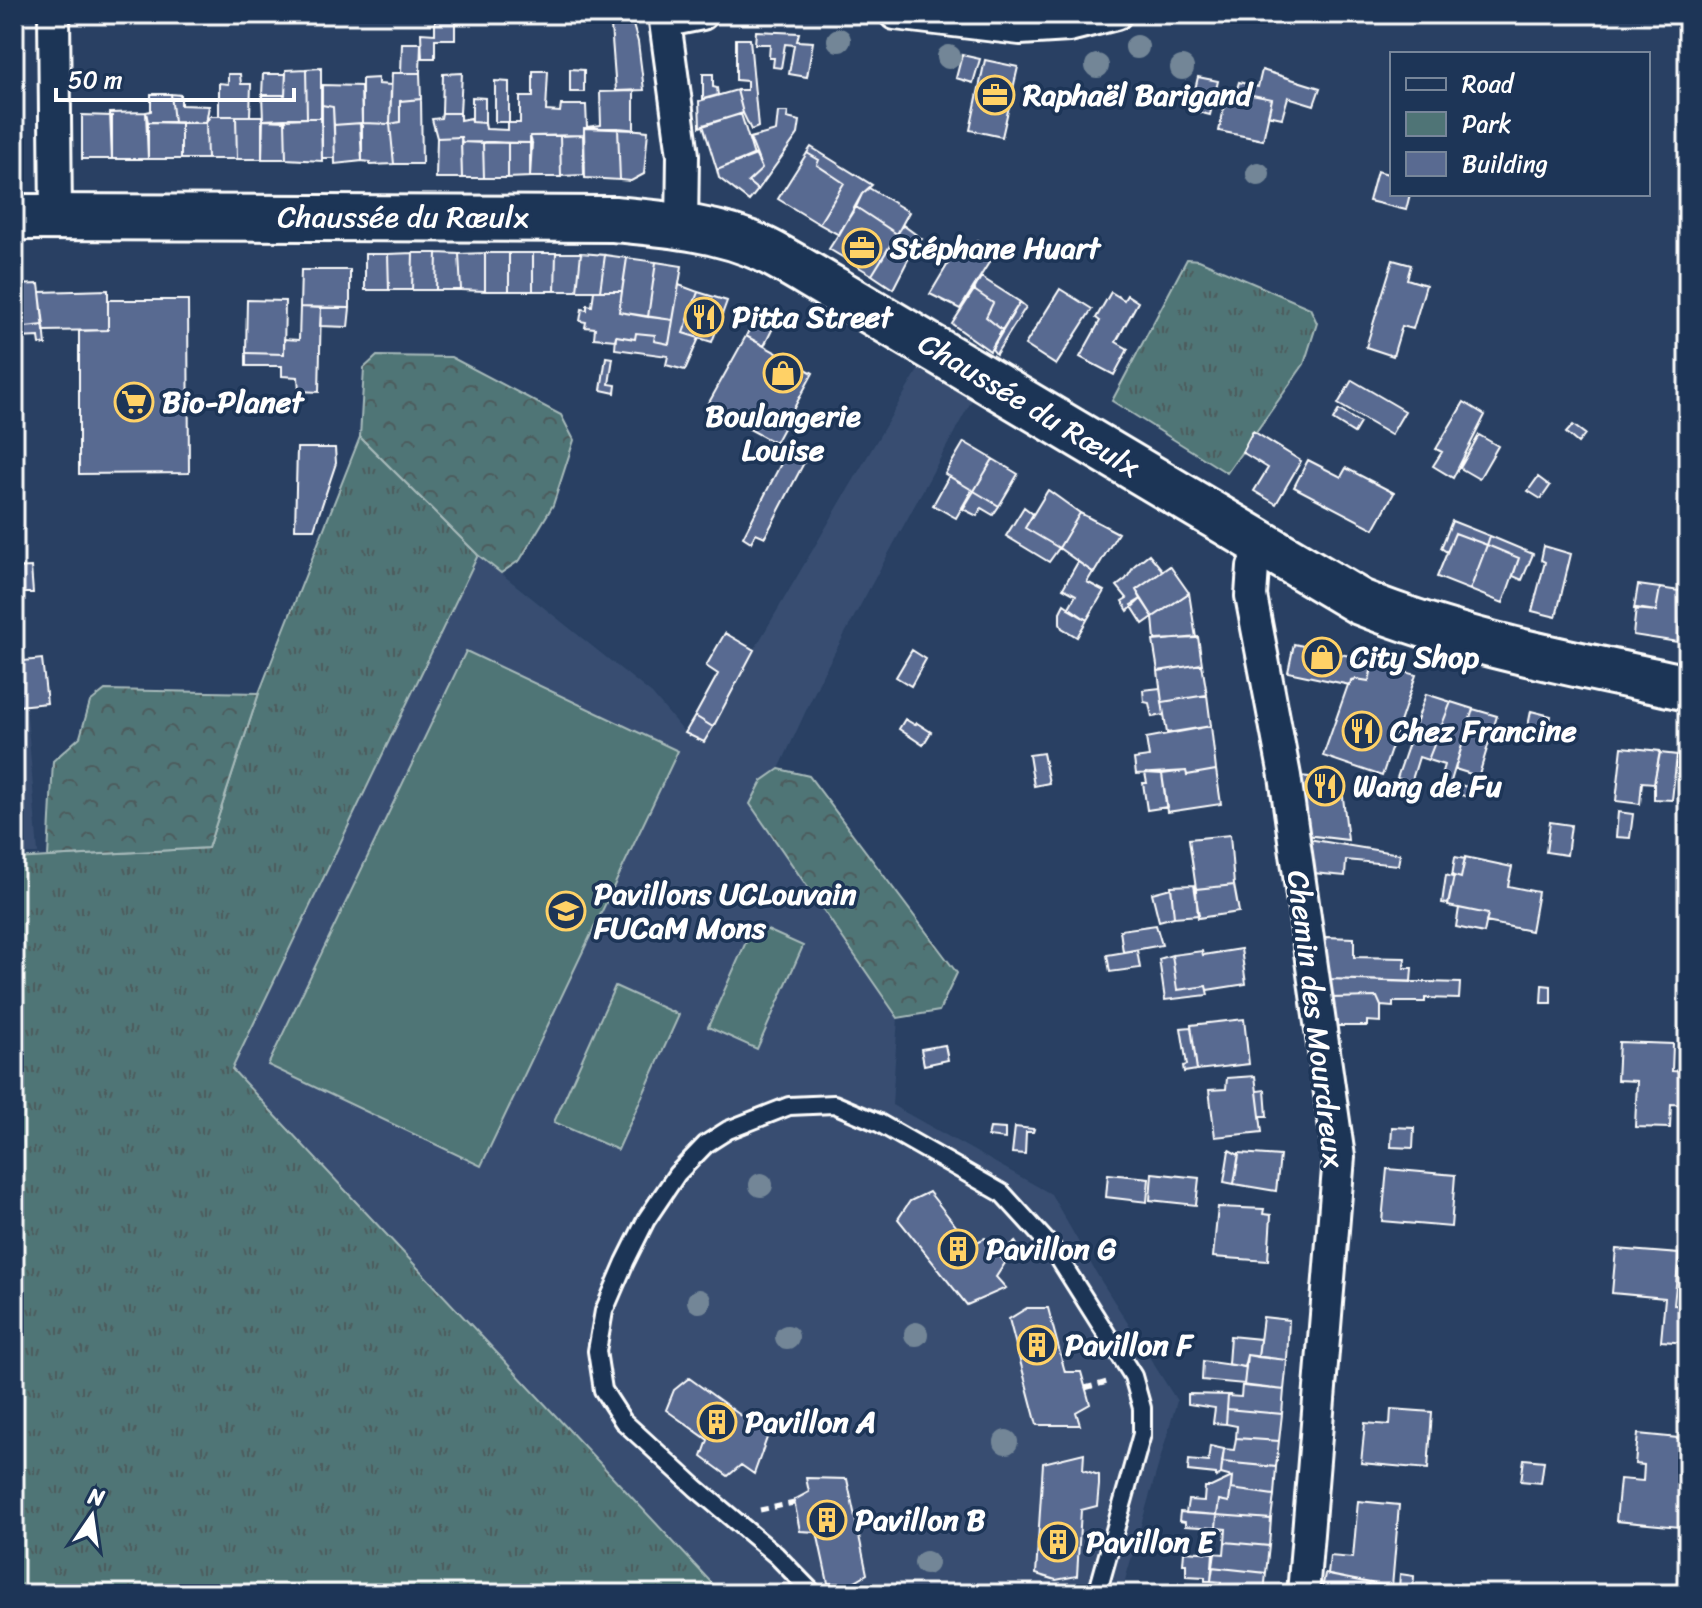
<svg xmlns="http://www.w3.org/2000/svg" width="1702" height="1608" font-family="Sriracha,sans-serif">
<defs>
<pattern id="grass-tufts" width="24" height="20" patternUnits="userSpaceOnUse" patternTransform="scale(2)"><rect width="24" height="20" fill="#4f7476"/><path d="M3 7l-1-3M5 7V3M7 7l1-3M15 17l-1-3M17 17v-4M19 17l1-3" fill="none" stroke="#4d5c5d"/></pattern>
<pattern id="forest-crowns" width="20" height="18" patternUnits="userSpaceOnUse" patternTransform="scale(2)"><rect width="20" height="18" fill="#4f7476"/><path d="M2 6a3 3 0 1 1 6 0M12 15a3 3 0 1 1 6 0" fill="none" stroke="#4d5c5d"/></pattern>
</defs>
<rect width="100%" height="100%" fill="#294063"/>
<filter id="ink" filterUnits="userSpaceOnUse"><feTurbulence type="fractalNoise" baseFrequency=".0125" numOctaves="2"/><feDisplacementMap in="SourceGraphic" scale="16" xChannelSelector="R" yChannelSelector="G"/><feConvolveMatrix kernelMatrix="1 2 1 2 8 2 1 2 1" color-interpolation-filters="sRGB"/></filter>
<g filter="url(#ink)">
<path fill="#374d71" d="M 921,365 L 973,398 L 823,674 L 779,769 L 762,781 L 750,804 L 898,1018 L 892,1105 L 1051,1194 L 1098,1276 L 1177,1401 L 1121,1594 L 722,1594 L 232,1069 L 478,555 L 652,694 L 685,733 L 704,742 L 754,650 Z
M 14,560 L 31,762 L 38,854 L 14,854 Z"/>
<path fill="url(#grass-tufts)" stroke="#a7baba" stroke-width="2" d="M 1187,259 L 1199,260 L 1310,308 L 1317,323 L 1304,364 L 1227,473 L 1112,401 Z
M 360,437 L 478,555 L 232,1069 L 722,1594 L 14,1594 L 14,859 L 208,848 L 259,693 Z"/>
<path fill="url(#forest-crowns)" stroke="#a7baba" stroke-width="2" d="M 377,356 L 451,357 L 561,415 L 574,440 L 553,505 L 520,560 L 501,573 L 478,555 L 360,437 L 364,368 Z
M 105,690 L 259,693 L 208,848 L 48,857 L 53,761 L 80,737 L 90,702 Z
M 779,769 L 809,776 L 957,973 L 939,1011 L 898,1018 L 750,804 L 762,781 Z"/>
<path fill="#4f7476" stroke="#a7baba" stroke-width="2" d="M 466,651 L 678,751 L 481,1166 L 268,1065 Z
M 754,924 L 803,946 L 757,1049 L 708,1027 Z
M 615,986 L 679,1015 L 618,1150 L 554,1122 Z"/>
<path fill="#596a91" stroke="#fff" stroke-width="2" d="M 435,14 L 455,14 L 455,39 L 435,39 L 435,58 L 422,58 L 421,33 L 435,34 Z
M 609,14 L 629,14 L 633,25 L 611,26 Z
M 633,25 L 638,42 L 644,90 L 616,91 L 611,26 Z
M 756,31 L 799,33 L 797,41 L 813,42 L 807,77 L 789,74 L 794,45 L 785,44 L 781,68 L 773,67 L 774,58 L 769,58 L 770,44 L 755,44 Z
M 736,39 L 750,39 L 758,127 L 751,130 L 743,113 L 737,90 L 747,90 L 747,81 L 736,80 Z
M 402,43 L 421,43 L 420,73 L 401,73 Z
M 962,55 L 980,59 L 973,83 L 956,78 Z
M 985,60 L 1018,67 L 1002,137 L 970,130 Z
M 321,68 L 321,118 L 307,118 L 306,69 Z
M 306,69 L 307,118 L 263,120 L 262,95 L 285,95 L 286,70 Z
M 570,69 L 584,70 L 584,92 L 570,92 Z
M 1262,70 L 1320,88 L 1314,105 L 1288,97 L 1282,118 L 1268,115 L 1272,99 L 1236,92 L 1239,82 L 1258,87 Z
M 533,71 L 548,71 L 546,111 L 560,112 L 561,105 L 586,105 L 587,127 L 601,125 L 600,92 L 634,91 L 634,130 L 584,128 L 584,135 L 530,136 L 532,143 L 462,142 L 461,137 L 437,138 L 432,119 L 441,118 L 442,113 L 460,113 L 460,120 L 471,118 L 472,122 L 485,123 L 486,129 L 508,130 L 508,123 L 520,123 L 520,97 L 533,97 Z
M 392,73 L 420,73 L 421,99 L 400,101 L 400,122 L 390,124 Z
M 462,73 L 460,113 L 442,113 L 443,74 Z
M 228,74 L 240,74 L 241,84 L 251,84 L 250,116 L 219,116 L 219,83 L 228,84 Z
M 263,74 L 286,74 L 285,95 L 262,95 Z
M 703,74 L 713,74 L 713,87 L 717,88 L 718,95 L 703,99 Z
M 1198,77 L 1218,81 L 1210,115 L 1190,110 Z
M 378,78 L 378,84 L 391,85 L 390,124 L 362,123 L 362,79 Z
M 495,81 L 509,82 L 509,122 L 495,122 Z
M 322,85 L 361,86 L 362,123 L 334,125 L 333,107 L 322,105 Z
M 737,90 L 743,113 L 700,127 L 699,101 Z
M 1228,90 L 1272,99 L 1263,140 L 1219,131 Z
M 151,94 L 171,94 L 174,122 L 148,122 L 146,112 L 151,111 Z
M 171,94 L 181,95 L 181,105 L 209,106 L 206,123 L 174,122 Z
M 472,97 L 485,98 L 485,126 L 485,123 L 472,122 Z
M 421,99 L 422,164 L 394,164 L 390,124 L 400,122 L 400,101 Z
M 322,105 L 333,107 L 335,158 L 322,158 Z
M 146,112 L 148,159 L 112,159 L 110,113 Z
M 778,112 L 788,112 L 787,118 L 800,121 L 798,134 L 758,190 L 748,182 L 762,169 L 750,138 L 776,131 Z
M 741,114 L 754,156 L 717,170 L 703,125 Z
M 82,115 L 112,116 L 112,159 L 82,159 Z
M 210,116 L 236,116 L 237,159 L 207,159 L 206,123 Z
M 236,116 L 262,116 L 262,159 L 237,159 Z
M 289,118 L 321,118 L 322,161 L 286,159 L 285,121 Z
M 263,120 L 285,121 L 286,159 L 262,159 Z
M 148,122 L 181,123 L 181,159 L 148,159 Z
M 181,123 L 206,123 L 207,159 L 181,159 Z
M 360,123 L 362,161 L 335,164 L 334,125 Z
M 362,123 L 390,124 L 394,164 L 370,165 L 370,162 L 362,161 Z
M 584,128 L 618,128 L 620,180 L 585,178 Z
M 618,128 L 648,131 L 644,174 L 631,181 L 620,180 Z
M 14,133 L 19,133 L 18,176 L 14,176 Z
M 583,135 L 584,175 L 561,176 L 560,136 Z
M 530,136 L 560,136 L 561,177 L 530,177 Z
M 461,137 L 462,178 L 436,178 L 437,138 Z
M 461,142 L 483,143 L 484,178 L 462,178 Z
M 485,142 L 508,143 L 508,178 L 484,178 L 483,143 Z
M 508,143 L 532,143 L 530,177 L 508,178 Z
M 811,147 L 872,185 L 862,194 L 839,235 L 819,224 L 844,183 L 817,165 L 819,160 L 807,153 Z
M 807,153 L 819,160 L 817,165 L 844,183 L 819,224 L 778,199 Z
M 755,154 L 762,169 L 748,182 L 758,190 L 749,201 L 719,178 L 717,170 Z
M 1377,171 L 1392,175 L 1392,194 L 1410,194 L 1406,210 L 1369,201 Z
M 869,188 L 909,212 L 897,234 L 856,207 L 862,194 Z
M 856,207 L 897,234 L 872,275 L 829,249 Z
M 903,225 L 922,239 L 912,252 L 893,289 L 872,275 Z
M 978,241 L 995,253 L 960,309 L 930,294 L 955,252 L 968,259 Z
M 413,253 L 412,290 L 389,290 L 388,254 Z
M 413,253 L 437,253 L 436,290 L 412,290 Z
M 437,253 L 459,254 L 461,290 L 436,290 Z
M 485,253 L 485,291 L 461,290 L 459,254 Z
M 485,253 L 509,253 L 509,291 L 485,291 Z
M 509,253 L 533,253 L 533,291 L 509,291 Z
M 533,253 L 556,253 L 555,291 L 533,291 Z
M 556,253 L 581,253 L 577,291 L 555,291 Z
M 581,253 L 605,255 L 600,291 L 577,291 Z
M 365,254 L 388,254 L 389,290 L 365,290 Z
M 605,255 L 627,258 L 622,291 L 600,291 Z
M 627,258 L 656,262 L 648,317 L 619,312 Z
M 1393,260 L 1411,265 L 1407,279 L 1426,285 L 1413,329 L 1402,326 L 1393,356 L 1366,347 Z
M 656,262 L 682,266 L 673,320 L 648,317 Z
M 301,270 L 350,270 L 350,308 L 300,307 Z
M 981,277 L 1020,302 L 1002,330 L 986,317 L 993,303 L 974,290 Z
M 39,284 L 44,325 L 15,328 L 14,285 Z
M 679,285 L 698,292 L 683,333 L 699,338 L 685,370 L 666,365 L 668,356 L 615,349 L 616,336 L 635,339 L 636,333 L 655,335 L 654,341 L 669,344 Z
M 1060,289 L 1092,309 L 1056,365 L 1025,345 Z
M 108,290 L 108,330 L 44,331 L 40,292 Z
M 974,290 L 993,303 L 986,317 L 1002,330 L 990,351 L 952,324 Z
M 594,291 L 622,291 L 619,312 L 673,320 L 669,344 L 654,341 L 655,335 L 636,333 L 635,339 L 616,336 L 615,340 L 594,338 L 595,328 L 585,327 L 586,322 L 580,321 L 582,309 L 587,310 L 587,305 L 592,306 Z
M 698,292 L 727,301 L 712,342 L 683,333 Z
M 1111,292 L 1124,300 L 1127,295 L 1138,302 L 1116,342 L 1128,349 L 1114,375 L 1080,357 L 1100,321 L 1096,318 Z
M 108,300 L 188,300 L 189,473 L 79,474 L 79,331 L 108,330 Z
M 247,300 L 285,301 L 284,354 L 246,353 Z
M 1020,302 L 1026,307 L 996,354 L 992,349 Z
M 300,307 L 321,308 L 319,392 L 299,391 L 298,377 L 282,376 L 282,366 L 246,366 L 246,353 L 284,354 L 284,339 L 299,340 Z
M 321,308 L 350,308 L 348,327 L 320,326 Z
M 755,317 L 774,326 L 764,346 L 746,336 Z
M 44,325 L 46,345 L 40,344 L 39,337 L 17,338 L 22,398 L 14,399 L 15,328 Z
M 746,336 L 813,373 L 775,443 L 707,406 Z
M 606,357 L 613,358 L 609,384 L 616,385 L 615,393 L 601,390 Z
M 1352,380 L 1405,411 L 1391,435 L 1338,404 Z
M 1464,402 L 1485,415 L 1453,478 L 1433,466 L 1442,452 L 1436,449 Z
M 1339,410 L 1360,423 L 1354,433 L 1333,420 Z
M 1573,425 L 1585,434 L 1578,443 L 1566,433 Z
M 1253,431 L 1301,461 L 1276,504 L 1254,491 L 1268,468 L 1242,452 Z
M 1479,435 L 1498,446 L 1479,479 L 1460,468 Z
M 964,442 L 993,459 L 974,491 L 945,474 Z
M 297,448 L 335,448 L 336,463 L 314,529 L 295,529 Z
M 788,450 L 806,459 L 765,537 L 756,533 L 751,542 L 743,537 Z
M 993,459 L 1018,474 L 999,506 L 974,491 Z
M 1308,460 L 1341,477 L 1346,468 L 1394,493 L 1374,529 L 1294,487 Z
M 949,476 L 972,490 L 956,518 L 933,505 Z
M 1538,477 L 1550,486 L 1541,499 L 1528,491 Z
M 1048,490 L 1080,513 L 1059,548 L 1025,528 Z
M 974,491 L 999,506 L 993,515 L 981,508 L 977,516 L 963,509 Z
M 1024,507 L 1033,514 L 1025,528 L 1059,548 L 1049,562 L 1006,536 Z
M 1080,513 L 1118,533 L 1094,573 L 1059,548 Z
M 1452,521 L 1490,536 L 1487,545 L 1455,533 L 1447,552 L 1441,548 Z
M 1455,533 L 1487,545 L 1470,590 L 1437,577 Z
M 1490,536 L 1533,554 L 1522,580 L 1513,576 L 1519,558 L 1487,545 Z
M 1487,545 L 1519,558 L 1503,603 L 1470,590 Z
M 1544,546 L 1571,554 L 1556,617 L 1532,611 L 1545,562 L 1541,560 Z
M 1149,554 L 1163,571 L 1136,590 L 1141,599 L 1128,611 L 1122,601 L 1127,598 L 1117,586 L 1126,579 L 1135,565 Z
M 1078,562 L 1093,572 L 1087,582 L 1104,591 L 1087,620 L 1068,609 L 1076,595 L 1063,588 Z
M 1170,566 L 1189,593 L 1153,617 L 1136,590 Z
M 31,567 L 33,593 L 14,593 L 14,568 Z
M 1638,585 L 1660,588 L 1656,611 L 1634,609 Z
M 1660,588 L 1686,592 L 1678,642 L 1633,635 L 1636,608 L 1656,611 Z
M 1189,593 L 1196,638 L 1155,640 L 1153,617 Z
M 1141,599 L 1153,617 L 1143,624 L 1131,605 Z
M 1064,604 L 1087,620 L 1077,637 L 1062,628 L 1060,624 L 1060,612 Z
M 725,633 L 754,650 L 713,727 L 695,716 L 718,674 L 706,666 Z
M 1198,637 L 1202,664 L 1158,671 L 1153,641 Z
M 22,640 L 24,661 L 42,659 L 47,703 L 18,706 L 14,641 Z
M 1294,644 L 1373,661 L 1369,681 L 1356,679 L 1351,680 L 1350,685 L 1288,672 Z
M 912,650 L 926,659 L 911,686 L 896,677 Z
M 1373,663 L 1416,675 L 1382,776 L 1323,756 L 1348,685 L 1356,679 L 1369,681 Z
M 1202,664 L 1207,695 L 1162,702 L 1158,671 Z
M 1160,688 L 1164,715 L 1152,717 L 1149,703 L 1144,702 L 1143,690 Z
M 1426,694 L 1451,702 L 1428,760 L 1419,757 L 1411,783 L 1397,778 Z
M 1207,695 L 1211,726 L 1167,733 L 1162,702 Z
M 1451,702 L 1473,709 L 1448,791 L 1437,788 L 1444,765 L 1428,760 Z
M 1473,709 L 1497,716 L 1472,798 L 1454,793 L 1457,784 L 1467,787 L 1471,774 L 1455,769 Z
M 1531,711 L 1551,716 L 1548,730 L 1528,726 Z
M 695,716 L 713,727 L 704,742 L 685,733 Z
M 905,719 L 915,725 L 917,723 L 931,732 L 923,745 L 899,729 Z
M 1211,726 L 1216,770 L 1187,775 L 1186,771 L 1136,774 L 1134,759 L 1149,757 L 1146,738 Z
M 1622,747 L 1660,751 L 1654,783 L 1642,782 L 1640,804 L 1616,801 Z
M 1043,753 L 1049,783 L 1034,786 L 1029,755 Z
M 1660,753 L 1677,755 L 1672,800 L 1654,799 L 1654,783 Z
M 1216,770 L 1221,804 L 1167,812 L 1162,774 L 1186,771 L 1187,775 Z
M 1145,773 L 1162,774 L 1167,807 L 1147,810 L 1143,783 L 1147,783 Z
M 1299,776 L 1341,780 L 1348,840 L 1306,835 Z
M 1618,812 L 1633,814 L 1630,838 L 1616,837 Z
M 1550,822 L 1571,825 L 1567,855 L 1546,852 Z
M 1230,835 L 1234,885 L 1196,889 L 1189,839 Z
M 1308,839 L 1400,854 L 1398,865 L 1346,860 L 1345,876 L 1313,873 Z
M 1455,857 L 1465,859 L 1461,878 L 1454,876 L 1448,904 L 1442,903 L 1446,875 L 1452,877 Z
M 1465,857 L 1512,867 L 1508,886 L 1538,892 L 1531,931 L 1486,922 L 1488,914 L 1448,906 L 1454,876 L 1461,878 Z
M 1194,885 L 1199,915 L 1174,917 L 1171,886 Z
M 1234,885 L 1239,912 L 1198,918 L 1196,889 Z
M 1171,888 L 1174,917 L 1159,921 L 1152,893 Z
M 1459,908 L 1488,914 L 1484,933 L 1456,927 Z
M 1156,925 L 1162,945 L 1123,952 L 1120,930 Z
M 1325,937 L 1354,938 L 1354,957 L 1405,958 L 1404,968 L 1412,968 L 1411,982 L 1329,979 Z
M 1241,949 L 1246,984 L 1207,990 L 1206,986 L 1177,990 L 1172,955 L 1202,951 L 1203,955 Z
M 1137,950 L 1140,968 L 1110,972 L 1107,955 Z
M 1172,955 L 1177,990 L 1206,986 L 1208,995 L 1165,1000 L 1159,959 Z
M 1329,979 L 1460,983 L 1459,999 L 1425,998 L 1425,1002 L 1393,1002 L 1393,1007 L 1381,1006 L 1377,997 L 1330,998 Z
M 1542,985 L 1551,986 L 1551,1003 L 1541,1003 Z
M 1377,997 L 1381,1006 L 1381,1022 L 1367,1021 L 1367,1026 L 1333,1026 L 1330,998 Z
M 1244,1019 L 1249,1064 L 1197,1070 L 1191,1025 Z
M 1191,1027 L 1197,1070 L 1184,1072 L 1183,1066 L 1187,1065 L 1181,1028 Z
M 1619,1042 L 1673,1044 L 1672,1071 L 1688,1072 L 1688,1105 L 1671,1104 L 1670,1128 L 1635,1127 L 1637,1081 L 1617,1080 Z
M 945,1045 L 948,1060 L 924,1065 L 921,1049 Z
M 1255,1076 L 1262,1132 L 1215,1137 L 1209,1090 L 1226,1089 L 1227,1078 Z
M 1265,1090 L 1267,1116 L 1260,1116 L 1257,1091 Z
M 1015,1127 L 1034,1129 L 1033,1132 L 1026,1132 L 1025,1154 L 1012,1153 Z
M 1392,1127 L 1414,1128 L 1413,1148 L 1391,1147 Z
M 990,1128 L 1005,1129 L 1005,1139 L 988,1137 Z
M 1229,1150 L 1239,1155 L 1234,1184 L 1224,1182 Z
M 1239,1153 L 1280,1156 L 1276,1191 L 1234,1184 Z
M 1387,1169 L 1455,1175 L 1451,1227 L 1382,1221 Z
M 1152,1173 L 1199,1178 L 1196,1205 L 1150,1200 Z
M 1108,1174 L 1149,1178 L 1147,1202 L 1106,1197 Z
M 929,1192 L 971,1245 L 985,1238 L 1005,1263 L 996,1277 L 1006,1288 L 967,1305 L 898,1219 L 910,1201 Z
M 1218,1207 L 1264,1209 L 1263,1214 L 1271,1215 L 1268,1261 L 1213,1257 Z
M 1616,1249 L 1679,1254 L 1674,1305 L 1688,1306 L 1688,1343 L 1661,1341 L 1665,1298 L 1612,1293 Z
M 1027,1308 L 1048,1308 L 1065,1372 L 1081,1372 L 1090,1404 L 1076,1412 L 1080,1425 L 1037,1425 L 1009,1319 Z
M 1263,1317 L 1289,1320 L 1287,1360 L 1258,1357 Z
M 1230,1336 L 1260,1339 L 1258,1357 L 1247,1355 L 1244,1367 L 1228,1364 Z
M 1247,1355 L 1287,1360 L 1284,1390 L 1244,1386 Z
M 1203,1361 L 1246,1367 L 1244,1384 L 1202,1380 Z
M 689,1378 L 768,1435 L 754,1474 L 741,1465 L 728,1476 L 702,1457 L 708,1440 L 666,1410 L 674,1390 Z
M 1242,1385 L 1284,1390 L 1282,1414 L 1227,1409 L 1228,1396 L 1241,1397 Z
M 1188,1394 L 1231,1395 L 1228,1396 L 1226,1424 L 1213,1423 L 1215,1408 L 1188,1404 Z
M 1227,1409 L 1282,1414 L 1279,1441 L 1236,1438 L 1237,1426 L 1226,1424 Z
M 1391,1409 L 1432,1412 L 1428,1469 L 1361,1463 L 1365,1423 L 1390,1425 Z
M 1638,1434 L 1688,1439 L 1688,1469 L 1685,1469 L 1680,1527 L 1616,1521 L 1620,1479 L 1643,1481 L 1644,1465 L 1635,1464 Z
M 1236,1438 L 1279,1441 L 1276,1467 L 1222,1462 L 1224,1449 L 1234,1450 Z
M 1210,1446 L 1224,1449 L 1221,1474 L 1216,1477 L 1216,1474 L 1188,1471 L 1189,1460 L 1208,1462 Z
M 1084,1453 L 1083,1470 L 1099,1475 L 1099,1485 L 1097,1506 L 1081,1510 L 1077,1576 L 1056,1580 L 1036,1574 L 1043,1463 Z
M 1524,1459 L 1544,1461 L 1541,1483 L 1521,1481 Z
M 1222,1462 L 1276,1467 L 1274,1495 L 1231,1489 L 1232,1477 L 1221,1474 Z
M 1232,1477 L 1229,1502 L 1219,1500 L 1217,1515 L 1186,1513 L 1188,1500 L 1204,1501 L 1205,1487 L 1211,1487 Z
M 806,1478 L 847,1479 L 867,1574 L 850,1584 L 828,1583 L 817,1532 L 800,1531 L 794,1500 L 809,1492 Z
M 1231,1489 L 1274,1495 L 1271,1519 L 1217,1515 L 1219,1500 L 1229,1502 Z
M 1358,1501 L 1399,1505 L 1392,1587 L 1328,1575 L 1330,1556 L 1353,1558 Z
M 1180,1512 L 1217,1515 L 1216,1528 L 1185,1526 L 1185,1522 L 1179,1521 Z
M 1217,1515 L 1271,1519 L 1269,1546 L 1225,1542 L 1226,1529 L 1216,1528 Z
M 1225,1542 L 1269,1546 L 1266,1573 L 1212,1567 L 1213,1553 L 1224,1554 Z
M 1184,1551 L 1215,1553 L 1211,1581 L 1205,1581 L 1205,1577 L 1186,1576 L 1186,1564 L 1183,1564 Z
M 1212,1567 L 1266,1573 L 1264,1594 L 1220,1594 L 1221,1582 L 1211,1581 Z
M 1325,1574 L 1369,1583 L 1367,1594 L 1321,1594 Z
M 1400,1574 L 1414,1576 L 1413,1591 L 1421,1592 L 1420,1594 L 1367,1594 L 1369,1583 L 1399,1588 Z"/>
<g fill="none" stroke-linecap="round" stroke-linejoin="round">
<defs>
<path id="service" d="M 814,1594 L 776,1555 L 696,1488 L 623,1421 L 603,1390 L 597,1351 L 604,1311 L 625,1262 L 646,1220 L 677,1174 L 706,1144 L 728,1130 L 789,1106 L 834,1104 L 879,1123 L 1002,1193 L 1053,1249 L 1133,1376 L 1142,1408 L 1142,1434 L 1097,1594"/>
<path id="minor" d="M 54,14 L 56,217
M 664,14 L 683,155 L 682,227
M 895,14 L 1020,29 L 1069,26 L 1116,14
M 667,21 L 702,14
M 1262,545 L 1253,567 L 1251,596 L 1285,776 L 1339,1157 L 1303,1594"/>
<path id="secondary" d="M 14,217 L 614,219 C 665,224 719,228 765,250 C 789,262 812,277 835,290 L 1360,602 C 1465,644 1577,664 1688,688"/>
</defs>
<use href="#service" stroke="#fff" stroke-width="22"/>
<use href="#minor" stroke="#fff" stroke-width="36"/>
<use href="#secondary" stroke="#fff" stroke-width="50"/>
<path stroke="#fff" stroke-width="5" stroke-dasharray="8 6" stroke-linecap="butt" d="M 998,1254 L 1018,1242
M 1085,1388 L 1111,1381
M 760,1510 L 794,1503"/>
<use href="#service" stroke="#1d3557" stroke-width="16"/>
<use href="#minor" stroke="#1d3557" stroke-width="30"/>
<use href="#secondary" stroke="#1d3557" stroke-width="44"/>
</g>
<g fill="#738697">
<circle cx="839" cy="40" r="12"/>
<circle cx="1137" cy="47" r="12"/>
<circle cx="949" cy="57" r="12"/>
<circle cx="1097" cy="66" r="12"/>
<circle cx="1182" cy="68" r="12"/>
<circle cx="1258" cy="174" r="12"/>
<circle cx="761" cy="1185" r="12"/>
<circle cx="699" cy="1301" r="12"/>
<circle cx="916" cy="1334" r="12"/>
<circle cx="787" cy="1337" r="12"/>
<circle cx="1006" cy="1442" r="12"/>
<circle cx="926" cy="1563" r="12"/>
</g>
</g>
<defs>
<symbol id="office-ring" viewBox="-11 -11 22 22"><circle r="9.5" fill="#1d3557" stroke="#ffd166" stroke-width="1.5"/><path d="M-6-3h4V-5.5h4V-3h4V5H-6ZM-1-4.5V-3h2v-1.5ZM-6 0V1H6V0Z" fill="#ffd166"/></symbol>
<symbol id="restaurant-ring" viewBox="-11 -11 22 22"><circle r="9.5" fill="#1d3557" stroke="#ffd166" stroke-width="1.5"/><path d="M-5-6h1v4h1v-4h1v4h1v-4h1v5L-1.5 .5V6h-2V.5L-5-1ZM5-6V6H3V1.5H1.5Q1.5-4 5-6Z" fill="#ffd166"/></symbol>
<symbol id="shop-ring" viewBox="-11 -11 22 22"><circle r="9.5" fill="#1d3557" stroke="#ffd166" stroke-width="1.5"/><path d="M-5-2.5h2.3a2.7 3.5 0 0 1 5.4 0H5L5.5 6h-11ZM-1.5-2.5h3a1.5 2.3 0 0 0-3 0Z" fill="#ffd166"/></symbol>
<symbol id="supermarket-ring" viewBox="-11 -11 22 22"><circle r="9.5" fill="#1d3557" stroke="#ffd166" stroke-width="1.5"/><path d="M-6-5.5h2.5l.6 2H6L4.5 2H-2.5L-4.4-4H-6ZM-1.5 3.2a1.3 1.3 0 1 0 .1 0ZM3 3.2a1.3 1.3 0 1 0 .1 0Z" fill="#ffd166"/></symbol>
<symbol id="university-ring" viewBox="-11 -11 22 22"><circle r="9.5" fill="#1d3557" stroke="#ffd166" stroke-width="1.5"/><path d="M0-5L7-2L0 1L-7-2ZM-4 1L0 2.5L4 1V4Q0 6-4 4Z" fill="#ffd166"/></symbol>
<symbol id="building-ring" viewBox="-11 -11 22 22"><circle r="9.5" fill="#1d3557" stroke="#ffd166" stroke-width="1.5"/><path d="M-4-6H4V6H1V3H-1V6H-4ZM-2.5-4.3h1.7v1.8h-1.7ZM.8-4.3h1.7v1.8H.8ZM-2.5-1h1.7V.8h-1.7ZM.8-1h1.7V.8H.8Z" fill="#ffd166"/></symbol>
</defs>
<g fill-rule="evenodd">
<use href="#office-ring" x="973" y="73" width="44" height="44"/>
<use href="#office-ring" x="840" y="226" width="44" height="44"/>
<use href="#restaurant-ring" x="682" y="295" width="44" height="44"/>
<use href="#shop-ring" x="761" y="351" width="44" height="44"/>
<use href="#supermarket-ring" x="112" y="380" width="44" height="44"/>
<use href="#shop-ring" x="1300" y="635" width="44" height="44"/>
<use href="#restaurant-ring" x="1340" y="709" width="44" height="44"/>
<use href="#restaurant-ring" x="1303" y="764" width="44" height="44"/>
<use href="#university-ring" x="544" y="889" width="44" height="44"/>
<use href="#building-ring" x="936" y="1227" width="44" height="44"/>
<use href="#building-ring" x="1015" y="1323" width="44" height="44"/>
<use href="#building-ring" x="695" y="1400" width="44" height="44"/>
<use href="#building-ring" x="805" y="1498" width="44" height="44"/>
<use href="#building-ring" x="1036" y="1520" width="44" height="44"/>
</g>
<g text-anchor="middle" stroke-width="7" stroke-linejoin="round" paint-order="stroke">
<g font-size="30" font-weight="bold" fill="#fff" stroke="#1d3557" text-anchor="start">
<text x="1023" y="105">Raphaël Barigand</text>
<text x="890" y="258">Stéphane Huart</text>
<text x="732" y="327">Pitta Street</text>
<text x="162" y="412">Bio-Planet</text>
<text x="783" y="426" text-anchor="middle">Boulangerie<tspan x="783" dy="34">Louise</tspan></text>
<text x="1350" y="667">City Shop</text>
<text x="1390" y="741">Chez Francine</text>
<text x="1353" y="796">Wang de Fu</text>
<text x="594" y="904">Pavillons UCLouvain<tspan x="594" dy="34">FUCaM Mons</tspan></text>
<text x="986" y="1259">Pavillon G</text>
<text x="1065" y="1355">Pavillon F</text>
<text x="745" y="1432">Pavillon A</text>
<text x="855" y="1530">Pavillon B</text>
<text x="1086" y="1552">Pavillon E</text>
</g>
<g font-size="30" fill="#fff" stroke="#1d3557">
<text x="403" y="227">Chaussée du Rœulx</text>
<text transform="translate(1029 405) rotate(31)" y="10">Chaussée du Rœulx</text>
<text transform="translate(1316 1019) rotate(83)" y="10">Chemin des Mourdreux</text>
</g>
</g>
<rect width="1702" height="1608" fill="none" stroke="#1d3557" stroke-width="48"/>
<rect x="24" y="24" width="1654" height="1560" fill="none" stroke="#fff" stroke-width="3" filter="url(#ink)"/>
<rect x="1390" y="52" width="260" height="144" fill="#1d3557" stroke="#77869a" stroke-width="2"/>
<rect x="1406" y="78" width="40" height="12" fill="#1d3557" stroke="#77869a" stroke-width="2"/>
<text x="1462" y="92" font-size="24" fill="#ffffff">Road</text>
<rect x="1406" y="112" width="40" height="24" fill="#4f7476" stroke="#77869a" stroke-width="2"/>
<text x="1462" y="132" font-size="24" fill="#ffffff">Park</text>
<rect x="1406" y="152" width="40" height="24" fill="#596a91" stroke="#77869a" stroke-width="2"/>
<text x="1462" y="172" font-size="24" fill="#ffffff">Building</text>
<g transform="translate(92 1516) rotate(13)" stroke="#1d3557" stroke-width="6" paint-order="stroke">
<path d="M0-6L14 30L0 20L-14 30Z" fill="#ffffff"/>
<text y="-12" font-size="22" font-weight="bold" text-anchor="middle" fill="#ffffff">N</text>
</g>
<path d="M56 88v12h238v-12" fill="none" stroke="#ffffff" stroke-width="4"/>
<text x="68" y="88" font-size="24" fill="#ffffff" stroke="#1d3557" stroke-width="6" paint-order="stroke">50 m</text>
</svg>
